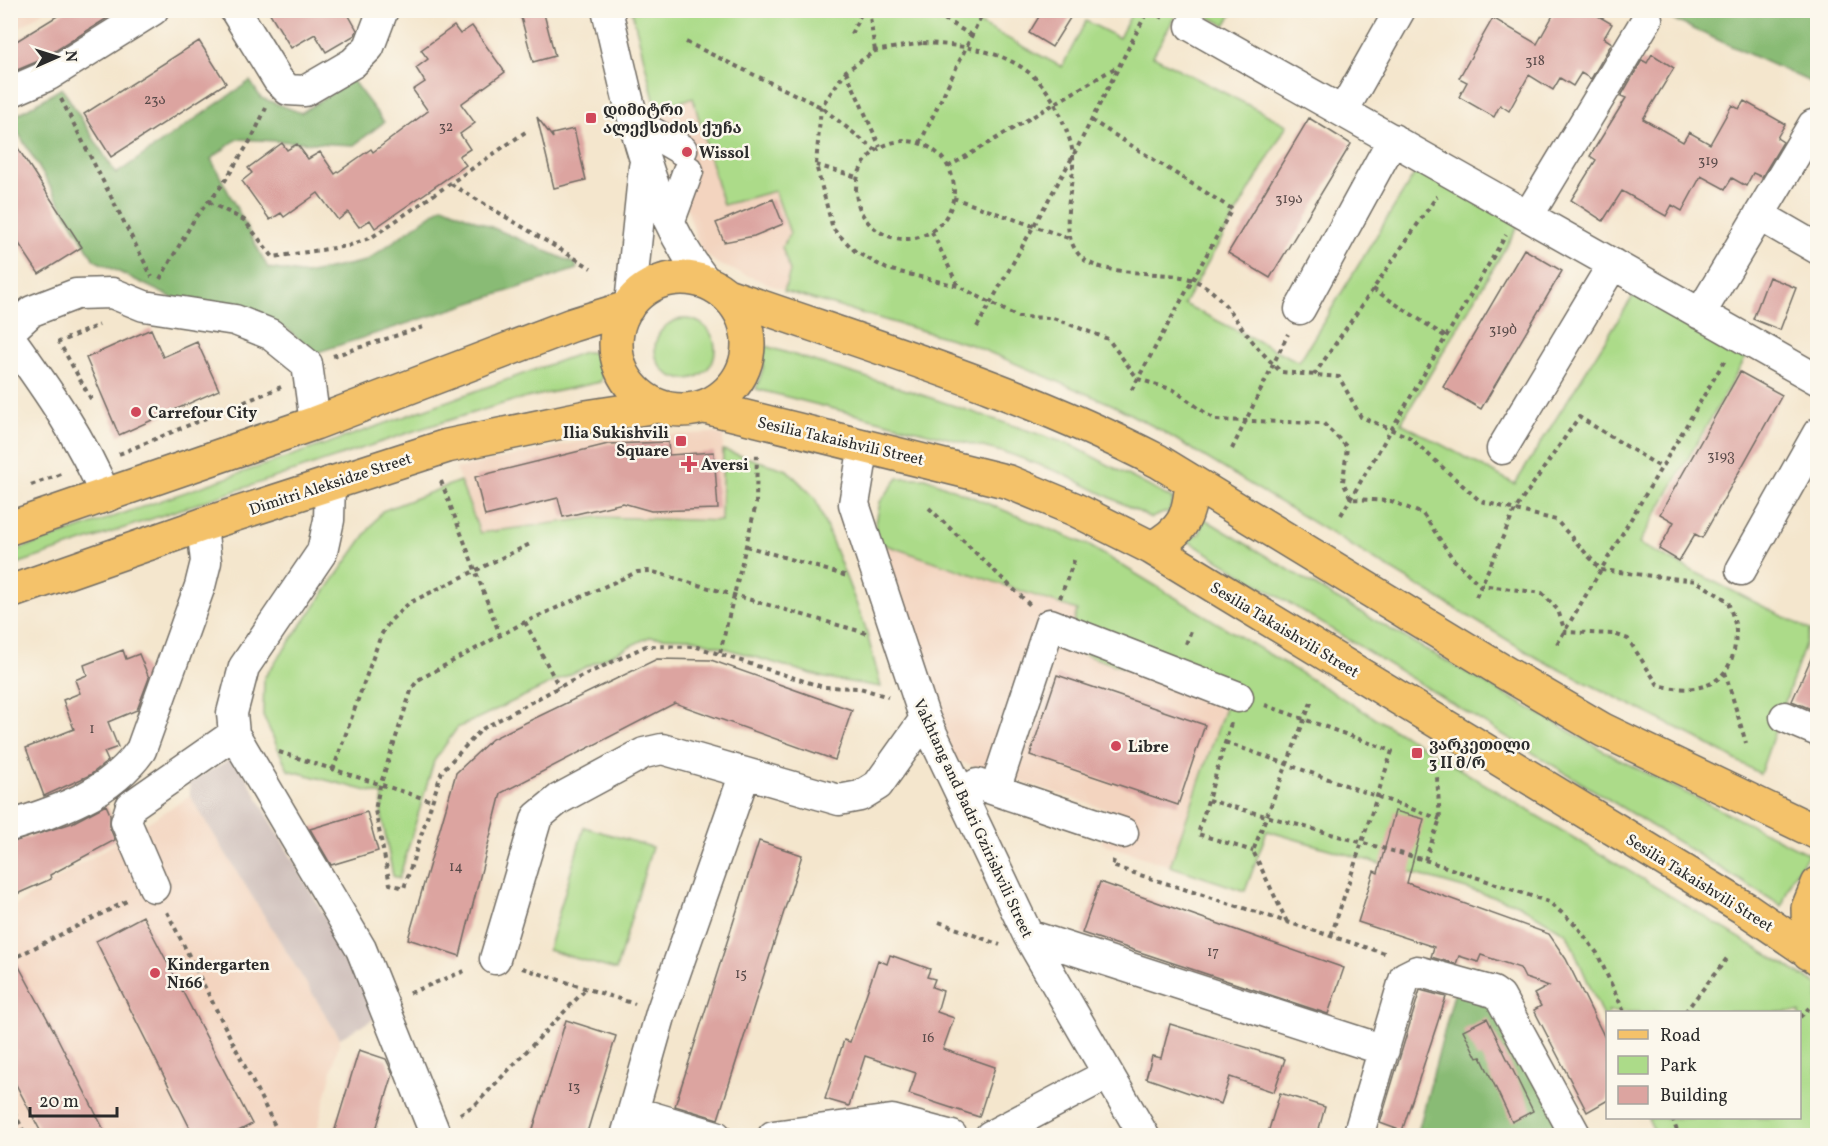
<svg xmlns="http://www.w3.org/2000/svg" width="1828" height="1146" font-family="Vollkorn,'Noto Serif Georgian',serif">
<rect width="100%" height="100%" fill="#fbf7ec"/>
<filter id="ink" filterUnits="userSpaceOnUse"><feTurbulence type="fractalNoise" baseFrequency=".0167" numOctaves="2"/><feDisplacementMap in="SourceGraphic" scale="12" xChannelSelector="R" yChannelSelector="G"/><feConvolveMatrix kernelMatrix="1 2 1 2 8 2 1 2 1" color-interpolation-filters="sRGB"/></filter>
<filter id="wash" filterUnits="userSpaceOnUse"><feTurbulence type="fractalNoise" baseFrequency=".008" numOctaves="4" result="noise"/><feDisplacementMap in="SourceGraphic" scale="24" xChannelSelector="R" yChannelSelector="G"/><feGaussianBlur stdDeviation="1.35" result="paint"/><feColorMatrix in="noise" values="0 0 0 0 0 0 0 0 0 0 0 0 0 0 0 0 0 1.4 0 .05"/><feComposite in="paint" operator="in"/></filter>
<g filter="url(#wash)">
<rect width="100%" height="100%" fill="#f4e6cd"/>
<path fill="#f3d4bf" d="M 11,10 L 44,10 L 44,11 L 11,34 Z
M 693,98 L 723,204 L 775,191 L 790,233 L 784,258 L 790,271 L 784,290 L 718,264 L 700,250 L 656,108 Z
M 712,433 L 723,435 L 722,521 L 599,517 L 480,533 L 456,469 L 595,438 Z
M 883,544 L 1078,610 L 1067,648 L 1227,702 L 1170,866 L 1101,843 L 1115,812 L 953,759 Z
M 190,796 L 340,1038 L 316,1135 L 11,1136 L 11,908 Z"/>
<path fill="#cfc0bb" d="M 235,757 L 352,965 L 377,1017 L 340,1038 L 190,796 L 189,782 Z"/>
<path fill="#acdb89" stroke="#6c835a" stroke-width="1.5" d="M 632,11 L 956,11 L 1062,67 L 1086,21 L 1119,38 L 1133,11 L 1178,11 L 1153,56 L 1287,125 L 1184,304 L 1299,362 L 1418,168 L 1519,225 L 1401,423 L 1515,484 L 1635,293 L 1749,352 L 1639,544 L 1810,630 L 1760,774 L 1697,738 L 1539,659 L 1162,431 L 1113,405 L 972,345 L 784,291 L 790,271 L 782,247 L 790,233 L 775,191 L 723,205 L 693,98 L 656,108 Z
M 1197,11 L 1234,11 L 1225,25 Z
M655 349a30 30 0 1 1 60 0a30 30 0 1 1-60 0Z
M 765,346 L 910,391 L 1071,445 L 1173,499 L 1169,511 L 1151,518 L 1061,473 L 1010,454 L 756,389 L 763,369 Z
M 584,352 L 591,352 C 602,360 607,370 600,382 L 512,401 L 417,430 L 11,566 L 11,552 L 381,425 Z
M 723,450 L 787,470 L 815,498 L 865,626 L 881,687 L 825,678 L 691,638 L 649,637 L 457,728 L 434,761 L 399,879 L 393,876 L 381,812 L 383,795 L 288,770 L 263,715 L 264,678 L 382,511 L 460,481 L 480,533 L 599,517 L 721,521 Z
M 898,478 L 926,478 L 1088,545 L 1818,985 L 1817,1135 L 1656,1135 L 1648,1118 L 1800,1118 L 1800,1012 L 1608,1012 L 1607,1026 L 1567,934 L 1518,904 L 1267,831 L 1245,891 L 1170,866 L 1227,702 L 1067,649 L 1077,610 L 883,544 L 871,549 L 880,502 Z
M 1203,518 L 1334,597 L 1618,759 L 1809,854 L 1791,879 L 1782,906 L 1188,541 L 1200,533 Z
M 584,827 L 652,847 L 616,970 L 548,950 Z"/>
<path fill="#89bb75" stroke="#5a7350" stroke-width="1.5" d="M 1654,11 L 1817,11 L 1817,85 Z
M 352,80 L 384,122 L 354,145 L 237,139 L 211,159 L 268,268 L 306,274 L 366,261 L 443,206 L 576,264 L 577,269 L 312,354 L 289,330 L 244,313 L 181,302 L 94,260 L 10,119 L 62,88 L 116,174 L 250,81 L 261,98 L 301,113 Z
M 1456,986 L 1497,1002 L 1566,1135 L 1417,1136 Z"/>
<g id="blocks">
<path fill="#dca4a0" d="M 67,10 L 120,10 L 41,60 L 10,73 L 10,45 Z
M 268,10 L 354,10 L 348,14 L 357,30 L 355,35 L 326,52 L 315,34 L 291,48 Z
M 519,10 L 543,10 L 555,56 L 533,62 Z
M 1043,10 L 1075,10 L 1052,47 L 1029,33 Z
M 1556,10 L 1588,10 L 1612,24 L 1604,38 L 1612,43 L 1591,79 L 1581,73 L 1573,86 L 1560,78 L 1553,90 L 1529,75 L 1509,111 L 1500,105 L 1494,117 L 1459,97 L 1467,82 L 1459,78 L 1493,18 L 1537,44 Z
M 454,26 L 460,34 L 472,26 L 505,72 L 461,104 L 475,123 L 460,134 L 470,149 L 459,156 L 466,165 L 375,228 L 370,220 L 359,227 L 348,212 L 338,220 L 318,193 L 284,217 L 281,213 L 270,220 L 242,181 L 252,173 L 248,168 L 282,143 L 287,150 L 297,144 L 308,159 L 320,152 L 335,174 L 371,149 L 373,152 L 428,111 L 413,90 L 425,82 L 416,68 L 428,59 L 421,50 Z
M 199,41 L 226,83 L 111,157 L 84,114 Z
M 1652,54 L 1674,68 L 1643,119 L 1683,142 L 1689,132 L 1710,144 L 1732,105 L 1739,109 L 1744,101 L 1785,124 L 1777,138 L 1783,142 L 1762,177 L 1753,173 L 1746,186 L 1732,178 L 1725,189 L 1701,176 L 1682,211 L 1672,205 L 1666,216 L 1622,191 L 1603,221 L 1571,200 L 1596,160 L 1590,156 L 1626,98 L 1621,96 L 1642,60 L 1647,63 Z
M 537,117 L 553,138 L 552,134 L 574,129 L 586,180 L 554,188 Z
M 1309,118 L 1351,144 L 1270,278 L 1228,253 Z
M 10,136 L 82,247 L 39,274 L 10,230 Z
M 773,199 L 783,224 L 754,236 L 724,242 L 716,223 Z
M 1524,249 L 1562,271 L 1481,409 L 1443,387 Z
M 1769,277 L 1796,288 L 1780,330 L 1753,319 Z
M 151,329 L 163,357 L 197,342 L 219,390 L 119,435 L 86,358 Z
M 1740,372 L 1782,395 L 1702,538 L 1695,534 L 1679,561 L 1659,549 L 1674,522 L 1660,514 Z
M 668,442 L 669,455 L 714,452 L 718,509 L 651,511 L 623,503 L 563,517 L 558,498 L 485,516 L 475,477 L 608,444 Z
M 1818,643 L 1818,712 L 1792,701 Z
M 123,650 L 126,659 L 139,654 L 149,678 L 137,710 L 108,722 L 118,747 L 104,752 L 108,761 L 90,775 L 44,796 L 26,748 L 74,729 L 63,700 L 80,693 L 75,680 L 87,675 L 84,665 Z
M 657,659 L 711,660 L 852,710 L 835,760 L 675,703 L 501,793 L 460,956 L 408,939 L 456,773 L 492,739 Z
M 1057,675 L 1205,725 L 1178,805 L 1030,755 Z
M 106,805 L 110,814 L 110,828 L 115,840 L 50,875 L 51,879 L 10,897 L 10,843 L 72,823 Z
M 1395,811 L 1424,819 L 1407,883 L 1549,934 L 1566,959 L 1608,1044 L 1608,1100 L 1587,1112 L 1534,1010 L 1541,1006 L 1534,994 L 1549,986 L 1525,978 L 1520,968 L 1481,955 L 1478,962 L 1459,956 L 1456,964 L 1431,957 L 1434,947 L 1358,922 L 1374,871 L 1378,873 Z
M 367,812 L 378,851 L 331,865 L 310,829 Z
M 759,841 L 802,855 L 718,1119 L 675,1106 Z
M 1100,882 L 1344,968 L 1328,1014 L 1082,933 Z
M 143,916 L 252,1124 L 229,1136 L 194,1136 L 96,941 Z
M 10,950 L 53,1029 L 107,1136 L 43,1136 L 10,1073 Z
M 890,955 L 930,969 L 927,977 L 935,979 L 932,987 L 943,991 L 937,1012 L 954,1018 L 943,1049 L 995,1067 L 979,1117 L 909,1094 L 916,1073 L 865,1056 L 849,1106 L 825,1099 L 844,1040 L 850,1042 L 878,960 L 887,964 Z
M 1420,990 L 1446,997 L 1402,1131 L 1380,1123 Z
M 1487,1018 L 1533,1111 L 1512,1122 L 1481,1057 L 1477,1058 L 1463,1030 Z
M 566,1020 L 616,1036 L 586,1136 L 531,1136 Z
M 1170,1024 L 1285,1059 L 1274,1092 L 1230,1077 L 1221,1104 L 1146,1078 L 1152,1056 L 1161,1058 Z
M 359,1050 L 386,1059 L 393,1074 L 374,1136 L 333,1136 Z
M 1280,1093 L 1325,1107 L 1317,1136 L 1267,1136 Z"/>
</g>
</g>
<g filter="url(#ink)">
<use href="#blocks" fill-opacity="0" stroke="#716c64" stroke-width="1.5"/>
<g fill="none" stroke-linecap="round" stroke-linejoin="round">
<defs>
<path id="minor" d="M 235,10 L 278,80 L 288,90 L 305,91 L 353,63 L 369,47 L 383,10
M 607,10 C 630,104 646,205 707,283
M 1191,26 L 1818,380
M 10,92 L 49,75 L 153,10
M 1343,111 L 1400,10
M 634,122 L 682,150
M 1759,215 L 1818,249
M 1528,216 L 1647,19
M 670,220 L 688,171
M 630,304 L 644,167
M 1300,309 L 1393,139
M 1700,314 L 1813,125 L 1818,124
M 10,331 L 32,311 L 76,294 L 112,293 L 144,306 L 235,320 L 270,334 L 307,364 L 315,423
M 10,338 C 47,389 82,439 106,497
M 864,445 L 854,504 L 925,719 L 1028,935 L 1144,1136
M 1502,449 L 1613,264
M 330,482 L 329,520 L 322,552 L 244,667 L 232,713 L 234,734 L 361,949 L 436,1136
M 1741,570 L 1818,433
M 1785,717 L 1818,731
M 977,784 L 1123,833
M 995,790 L 1050,624 L 1238,697
M 10,826 C 60,810 110,794 141,750 L 200,586 L 206,562 L 202,525
M 154,887 L 126,822 L 131,806 L 234,734
M 1028,935 L 1384,1050
M 495,959 L 537,817 L 559,799 L 644,753 L 662,749 L 839,800 L 860,796 L 878,785 L 925,719
M 635,1112 L 716,1136
M 626,1136 L 661,1013 L 745,773
M 773,1136 L 892,1120 L 952,1136
M 990,1136 L 1108,1074
M 1358,1136 L 1405,977 L 1417,971 L 1493,992 L 1500,997 L 1576,1136"/>
<path id="major" d="M616 344a66 66 0 1 1 132 0a66 66 0 1 1-132 0Z
M 727,295 C 872,346 1021,390 1158,461 L 1504,672 L 1603,730 L 1818,833
M 705,407 L 1009,482 L 1074,509 L 1152,548 L 1746,909 L 1818,958
M 10,528 L 315,423 L 572,325 L 627,308
M 1152,548 C 1184,530 1189,517 1192,482
M 10,592 L 202,525 L 447,446 L 586,417 L 658,406
M 1809,953 L 1808,908 L 1818,884"/>
</defs>
<use href="#minor" stroke="#716c64" stroke-width="33"/>
<use href="#major" stroke="#716c64" stroke-width="36"/>
<path stroke="#716c64" stroke-width="4" stroke-dasharray="4.5 4.5" stroke-linecap="butt" d="M 869,10 L 875,51
M 929,10 L 971,35
M 1142,10 L 1164,18
M 851,34 L 863,10
M 686,42 L 821,107 L 875,150
M 923,43 C 981,46 1037,56 1061,117 C 1066,129 1072,143 1073,156 C 1075,188 1055,231 1082,258 C 1102,277 1168,270 1193,280 C 1220,290 1233,318 1250,338 C 1259,350 1270,361 1281,372 L 1339,377 L 1361,417 L 1409,437 L 1480,501 L 1556,520 L 1601,570 L 1696,581 L 1728,601 C 1730,610 1736,622 1736,632 C 1735,683 1703,696 1658,685 L 1628,639 L 1614,634 L 1565,632 L 1558,610 L 1542,593 L 1480,585 L 1453,559 L 1423,514 L 1391,501 L 1351,499 L 1343,482 L 1347,447 L 1323,423 L 1215,420 L 1174,390 L 1138,379 L 1108,339 L 1053,318 L 1018,317 L 958,286 L 887,269 L 856,252 L 833,229 L 816,165 L 821,107 L 846,71 L 875,51 Z
M 846,71 L 880,147
M 61,99 L 152,277
M 1091,120 L 1232,209 L 1131,391
M856 190a49 49 0 1 1 98 0a49 49 0 1 1-98 0Z
M 920,143 L 984,10
M 816,165 L 857,177
M 948,167 L 1118,66
M 451,184 L 591,268
M 953,198 L 1071,239
M 209,202 L 244,220 L 273,257 L 348,246 L 372,237 L 527,131
M 932,232 L 958,286
M 160,279 L 195,218 L 223,184 L 252,138 L 266,108
M 1373,289 L 1446,337
M 977,327 L 1073,156 L 1148,10
M 333,356 L 426,326
M 1314,375 L 1437,196
M 91,399 L 59,342 L 99,325
M 1232,449 L 1288,334
M 119,454 L 281,387
M 441,481 L 500,635
M 31,485 L 64,473
M 929,508 L 1030,605
M 1341,515 L 1506,235
M 746,546 L 847,576
M 1476,597 L 1515,510 L 1579,417 L 1662,468
M 1060,598 L 1075,558
M 525,622 L 559,687
M 866,633 L 650,571 L 637,572 L 525,622 L 418,680 L 412,688 L 380,786 L 375,810 L 390,884 L 404,888 L 442,771 L 482,729 L 559,687 L 646,646 L 697,647 L 823,687 L 860,688 L 888,697
M 1186,644 L 1192,628
M 1557,644 L 1725,360
M 720,653 L 756,504 L 757,451
M 1725,672 L 1746,743
M 1265,705 L 1392,751 L 1331,936
M 1231,723 L 1198,834 L 1253,851
M 1225,742 L 1440,819
M 279,752 L 432,801
M 333,770 L 381,635 L 390,621 L 409,603 L 530,544
M 1208,800 L 1425,860 L 1549,902 L 1576,925 L 1597,953 L 1624,1012
M 1114,860 L 1112,866 L 1387,954
M 1425,860 L 1440,819 L 1437,777
M 167,912 L 277,1130 L 266,1136
M 939,922 L 1000,945
M 1287,922 L 1253,851 L 1312,700
M 10,960 L 127,901
M 522,968 L 635,1004
M 410,993 L 467,970
M 1685,1012 L 1728,957
M 1800,1017 L 1809,1008
M 10,1104 L 26,1136
M 460,1114 L 476,1104 L 587,988
M 1672,1118 L 1679,1136"/>
<use href="#minor" stroke="#fff" stroke-width="30"/>
<use href="#major" stroke="#f4c26a" stroke-width="33"/>
</g>
</g>
<g fill="#d1495b" stroke="#fbf7ec" stroke-width="2">
<rect x="585" y="112" width="12" height="12" rx="3"/>
<circle cx="687" cy="152" r="6"/>
<circle cx="136" cy="412" r="6"/>
<rect x="675" y="435" width="12" height="12" rx="3"/>
<path d="M686 455h6v6h6v6h-6v6h-6v-6h-6v-6h6z"/>
<circle cx="1116" cy="746" r="6"/>
<rect x="1411" y="747" width="12" height="12" rx="3"/>
<circle cx="155" cy="973" r="6"/>
</g>
<g text-anchor="middle" stroke-width="5" stroke-linejoin="round" paint-order="stroke">
<g font-size="14" fill="#574948">
<text x="1535" y="65">318</text>
<text x="155" y="104">23ა</text>
<text x="446" y="131">32</text>
<text x="1708" y="165">319</text>
<text x="1289" y="203">319ა</text>
<text x="1503" y="334">319ბ</text>
<text x="1721" y="460">319ვ</text>
<text x="92" y="733">1</text>
<text x="456" y="871">14</text>
<text x="1213" y="956">17</text>
<text x="741" y="978">15</text>
<text x="928" y="1042">16</text>
<text x="574" y="1091">13</text>
</g>
<g font-size="16" font-weight="bold" fill="#2b2b2b" stroke="#fbf7ec" text-anchor="start">
<text x="603" y="115">დიმიტრი<tspan x="603" dy="18">ალექსიძის ქუჩა</tspan></text>
<text x="699" y="158">Wissol</text>
<text x="148" y="418">Carrefour City</text>
<text x="669" y="438" text-anchor="end">Ilia Sukishvili<tspan x="669" dy="18">Square</tspan></text>
<text x="701" y="470">Aversi</text>
<text x="1429" y="750">ვარკეთილი<tspan x="1429" dy="18">3 II მ/რ</tspan></text>
<text x="1128" y="752">Libre</text>
<text x="167" y="970">Kindergarten<tspan x="167" dy="18">N166</tspan></text>
</g>
<g font-size="16" fill="#2b2b2b" stroke="#fbf7ec">
<text transform="translate(841 440) rotate(13)" y="6">Sesilia Takaishvili Street</text>
<text transform="translate(330 483) rotate(-18)" y="6">Dimitri Aleksidze Street</text>
<text transform="translate(1285 629) rotate(31)" y="6">Sesilia Takaishvili Street</text>
<text transform="translate(974 818) rotate(65)" y="6">Vakhtang and Badri Gzirishvili Street</text>
<text transform="translate(1700 882) rotate(32)" y="6">Sesilia Takaishvili Street</text>
</g>
</g>
<rect width="1828" height="1146" fill="none" stroke="#fbf7ec" stroke-width="36"/>
<rect x="1606" y="1011" width="195" height="108" fill="#fbf7ec" stroke="#a8a59f" stroke-width="1.5"/>
<rect x="1618" y="1030" width="30" height="9" fill="#f4c26a" stroke="#a8a59f" stroke-width="1.5"/>
<text x="1660" y="1041" font-size="18" fill="#2b2b2b">Road</text>
<rect x="1618" y="1056" width="30" height="18" fill="#acdb89" stroke="#a8a59f" stroke-width="1.5"/>
<text x="1660" y="1071" font-size="18" fill="#2b2b2b">Park</text>
<rect x="1618" y="1086" width="30" height="18" fill="#dca4a0" stroke="#a8a59f" stroke-width="1.5"/>
<text x="1660" y="1101" font-size="18" fill="#2b2b2b">Building</text>
<g transform="translate(57 57) rotate(87)" stroke="#fbf7ec" stroke-width="4.5" paint-order="stroke">
<path d="M0-4.5L10 22L0 15L-10 22Z" fill="#2b2b2b"/>
<text y="-9" font-size="16" font-weight="bold" text-anchor="middle" fill="#2b2b2b">N</text>
</g>
<path d="M30 1107v9h87v-9" fill="none" stroke="#2b2b2b" stroke-width="3"/>
<text x="39" y="1107" font-size="18" fill="#2b2b2b" stroke="#fbf7ec" stroke-width="4.5" paint-order="stroke">20 m</text>
</svg>
